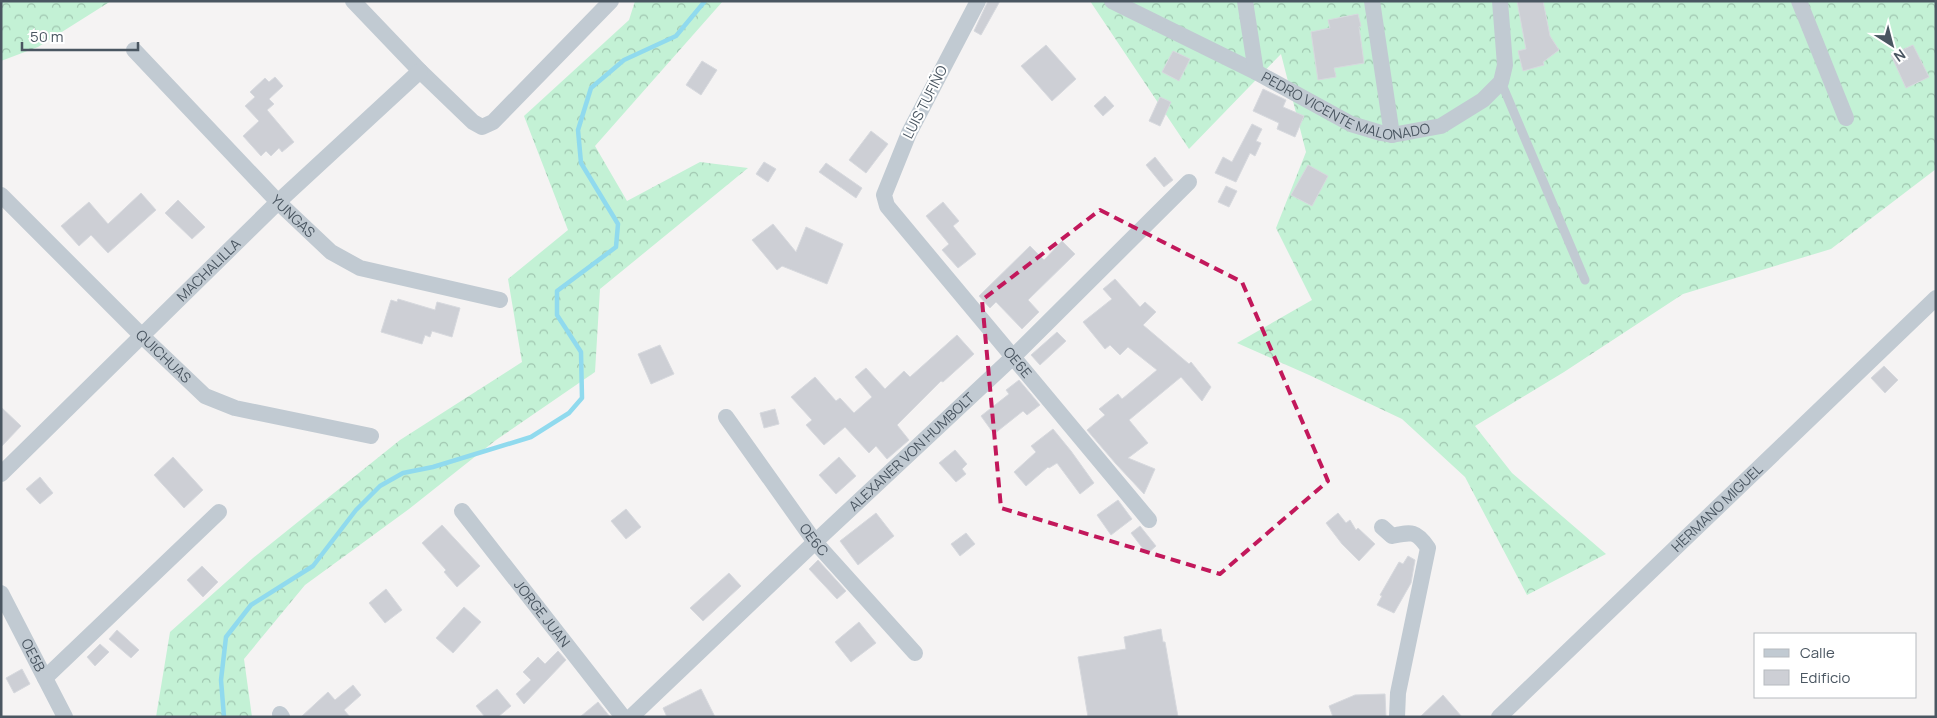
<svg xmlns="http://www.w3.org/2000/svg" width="1937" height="718" font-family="Manrope,sans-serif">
<defs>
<pattern id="forest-crowns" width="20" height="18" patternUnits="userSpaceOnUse" patternTransform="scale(1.25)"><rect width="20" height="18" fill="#c3f1d5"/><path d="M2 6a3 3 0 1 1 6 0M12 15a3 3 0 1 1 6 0" fill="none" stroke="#a0c6b0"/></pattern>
</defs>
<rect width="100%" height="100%" fill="#f5f3f3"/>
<path fill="url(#forest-crowns)" d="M 1,1 L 111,1 L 38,47 L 1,61 Z
M 635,1 L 723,1 L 595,146 L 627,201 L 700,162 L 748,168 L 600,289 L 595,372 L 496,440 L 409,509 L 305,585 L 244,659 L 252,717 L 156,717 L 170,632 L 253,558 L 400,440 L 522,362 L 508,279 L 568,230 L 524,116 L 629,20 Z
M 1090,1 L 1936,1 L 1936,169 L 1831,249 L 1683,294 L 1564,372 L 1475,426 L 1512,473 L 1606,554 L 1527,595 L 1465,477 L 1402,419 L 1309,375 L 1237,343 L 1312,300 L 1276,228 L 1306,152 L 1281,54 L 1189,149 Z"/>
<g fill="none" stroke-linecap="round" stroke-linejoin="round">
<path stroke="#90daee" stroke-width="4.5" d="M 224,717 L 221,680 L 226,637 L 251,605 L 313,566 L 356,510 L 380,486 L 403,473 L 433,467 L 531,437 L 569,413 L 582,398 L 581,352 L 557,315 L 557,291 L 616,247 L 618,224 L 581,163 L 578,130 L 591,88 L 624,60 L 676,36 L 705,1"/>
</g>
<path fill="#cdcfd5" stroke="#d7d9de" d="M 988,1 L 1000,1 L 981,35 L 974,31 Z
M 1517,1 L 1543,1 L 1550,36 L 1559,50 L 1543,62 L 1544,65 L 1523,71 L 1518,51 L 1526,49 Z
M 1358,14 L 1361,26 L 1359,27 L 1364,63 L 1334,68 L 1336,77 L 1318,80 L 1311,32 L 1330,28 L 1328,20 Z
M 1046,45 L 1076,79 L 1052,101 L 1021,66 Z
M 1913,45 L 1929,77 L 1906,88 L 1891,55 Z
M 1173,51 L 1190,59 L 1179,81 L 1162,72 Z
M 702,61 L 717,70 L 701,95 L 686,85 Z
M 275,77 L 283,86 L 269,99 L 274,104 L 267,110 L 294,142 L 282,152 L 279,148 L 271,156 L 266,151 L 261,156 L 243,136 L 259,121 L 245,106 L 255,97 L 250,92 L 265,78 L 269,82 Z
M 1263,89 L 1286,100 L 1283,107 L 1304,116 L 1295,137 L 1277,129 L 1279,123 L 1253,111 Z
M 1105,96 L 1114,106 L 1103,116 L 1094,106 Z
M 1160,97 L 1171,102 L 1160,126 L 1149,121 Z
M 1252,124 L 1262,129 L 1256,141 L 1261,143 L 1255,156 L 1250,153 L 1236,182 L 1215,173 L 1223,157 L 1232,162 Z
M 871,131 L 888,144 L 866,173 L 849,160 Z
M 1155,157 L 1173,180 L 1164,187 L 1146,165 Z
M 764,162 L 776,169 L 768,182 L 756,174 Z
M 826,163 L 862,188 L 856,198 L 819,172 Z
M 1308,165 L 1328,176 L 1312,206 L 1291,195 Z
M 1226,186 L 1237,191 L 1229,207 L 1218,202 Z
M 141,193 L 156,210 L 108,253 L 91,235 L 79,246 L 61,226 L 89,202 L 108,224 Z
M 178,200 L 205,227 L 192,239 L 165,213 Z
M 943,202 L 959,221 L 953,226 L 976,254 L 958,268 L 942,250 L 949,244 L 926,216 Z
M 773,224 L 796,252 L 806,227 L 843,244 L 827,284 L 782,266 L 777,270 L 752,240 Z
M 1062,241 L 1075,254 L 1028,300 L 1039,312 L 1022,329 L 996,302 L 990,308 L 979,296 L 1030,246 L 1044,260 Z
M 1115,279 L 1140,307 L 1145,302 L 1156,312 L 1143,325 L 1189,364 L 1191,362 L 1211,387 L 1202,401 L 1181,377 L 1129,420 L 1148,443 L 1128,458 L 1155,469 L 1144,494 L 1116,464 L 1087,430 L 1105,415 L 1099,409 L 1118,394 L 1122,399 L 1157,370 L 1128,347 L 1120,355 L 1110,345 L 1105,349 L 1083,322 L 1112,299 L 1103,289 Z
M 398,299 L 435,310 L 437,302 L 460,308 L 452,337 L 432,331 L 430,337 L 425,335 L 422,344 L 381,332 L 391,300 L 397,302 Z
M 1057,332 L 1066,341 L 1040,365 L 1031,355 Z
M 957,335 L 974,354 L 943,382 L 941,381 L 897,425 L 909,440 L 887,459 L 876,446 L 869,453 L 845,427 L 824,445 L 806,425 L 812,420 L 791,397 L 815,377 L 836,401 L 840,398 L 854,413 L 872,397 L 855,377 L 866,368 L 885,389 L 904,371 L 910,377 Z
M 660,345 L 674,374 L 651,384 L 638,354 Z
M 1884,366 L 1898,380 L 1885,393 L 1871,378 Z
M 1019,380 L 1040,405 L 1027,415 L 1023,411 L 994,434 L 981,416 L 1009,394 L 1006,390 Z
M 1,407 L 21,426 L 1,447 Z
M 775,409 L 779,424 L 764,428 L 760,413 Z
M 1053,429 L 1071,451 L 1094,483 L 1080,494 L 1057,463 L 1049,468 L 1048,467 L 1026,486 L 1014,472 L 1036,452 L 1031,446 Z
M 955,450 L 967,464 L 962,469 L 966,474 L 956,482 L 939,463 Z
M 173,457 L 203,490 L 184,508 L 154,475 Z
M 839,457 L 856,476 L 836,494 L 819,475 Z
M 40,477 L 53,493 L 40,504 L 26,489 Z
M 1118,500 L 1132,519 L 1111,535 L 1097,515 Z
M 626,509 L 641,527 L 626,539 L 611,521 Z
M 876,513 L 894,536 L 858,565 L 840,541 Z
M 1338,513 L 1346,523 L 1350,520 L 1356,530 L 1358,528 L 1375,544 L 1359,561 L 1342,544 L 1326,523 Z
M 442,525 L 480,566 L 457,587 L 444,572 L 446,570 L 422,543 Z
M 1140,526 L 1156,546 L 1147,554 L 1131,533 Z
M 966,533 L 975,544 L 960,556 L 951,544 Z
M 1408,556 L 1415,560 L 1411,583 L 1394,613 L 1377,605 L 1382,596 L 1380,595 L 1399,562 L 1403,564 Z
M 818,560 L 846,591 L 837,599 L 809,569 Z
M 202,566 L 218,582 L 203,597 L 187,580 Z
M 729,573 L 741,586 L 703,621 L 690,608 Z
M 386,589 L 402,610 L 385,623 L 369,603 Z
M 464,607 L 481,622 L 453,653 L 436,638 Z
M 859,622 L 876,643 L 851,662 L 835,642 Z
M 1161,629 L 1163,642 L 1165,642 L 1178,717 L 1088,717 L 1078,657 L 1126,649 L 1124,637 Z
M 117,630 L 139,650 L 131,658 L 109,639 Z
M 100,644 L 109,652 L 95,666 L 87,657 Z
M 558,651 L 566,660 L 524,704 L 516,694 L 531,680 L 523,672 L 538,657 L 545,664 Z
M 22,669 L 30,684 L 14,693 L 6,678 Z
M 353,685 L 361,695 L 344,710 L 350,717 L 301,717 L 328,692 L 335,700 Z
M 497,689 L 511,706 L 498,717 L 485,717 L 476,706 Z
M 701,689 L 715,717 L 667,717 L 663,708 Z
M 1385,694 L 1386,717 L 1333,717 L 1329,706 L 1355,695 Z
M 1443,695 L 1462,717 L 1420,717 Z
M 598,702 L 610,717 L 580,717 Z"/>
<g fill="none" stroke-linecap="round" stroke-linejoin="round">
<path stroke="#c1cad2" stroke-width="9" d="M 1501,82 L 1585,280"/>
<g stroke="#c1cad2" stroke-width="16">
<path d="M 353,1 L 420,71 L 473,122 L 482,127 L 493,122 L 611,1"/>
<path id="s1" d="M 978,1 L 909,133 L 884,195 L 887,206 L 1149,520"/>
<path id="s2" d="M 1112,1 L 1256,72 L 1351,124 L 1381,133 L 1392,135 L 1441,126 L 1483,100 L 1501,82 L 1505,65 L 1500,1"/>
<path d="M 1245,1 L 1256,72"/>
<path d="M 1372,1 L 1392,135"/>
<path d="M 1799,1 L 1846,118"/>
<path id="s3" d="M 134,50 L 278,202 L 331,252 L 360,268 L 500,300"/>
<path id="s4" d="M 1,195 L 142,336 L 205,396 L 235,408 L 371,436"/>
<path id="s5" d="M 726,417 L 815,542 L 915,653"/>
<path id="s6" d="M 1,474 L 278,202 L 420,71"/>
<path id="s7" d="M 462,511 L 623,717"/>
<path d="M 1382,527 L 1392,536 C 1411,532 1416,530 1428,548 L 1398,693 L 1397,717"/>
<path id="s8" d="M 1,593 L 65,717"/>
<path d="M 45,678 L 219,512"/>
<path d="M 280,714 L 282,717"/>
<path id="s9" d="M 631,717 L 815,542 L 1014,356 L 1189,182"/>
<path id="s10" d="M 1499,717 L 1936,298"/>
</g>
</g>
<path fill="none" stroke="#c2185b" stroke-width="4" stroke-dasharray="10 6" stroke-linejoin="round" d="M 1100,210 L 1242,282 L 1328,481 L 1220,574 L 1001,508 L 982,300 Z"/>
<g text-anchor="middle" stroke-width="4" stroke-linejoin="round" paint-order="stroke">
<g font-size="14" fill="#4a5661" stroke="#fff">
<text dy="5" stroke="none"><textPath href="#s2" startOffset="259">PEDRO VICENTE MALONADO</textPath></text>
<text transform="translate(925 102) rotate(-63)" y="5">LUIS TUFIÑO</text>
<text dy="5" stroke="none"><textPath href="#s3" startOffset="230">YUNGAS</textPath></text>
<text dy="5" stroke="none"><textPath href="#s6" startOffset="291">MACHALILLA</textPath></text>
<text dy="5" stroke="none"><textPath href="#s4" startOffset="229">QUICHUAS</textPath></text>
<text dy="5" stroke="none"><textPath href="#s1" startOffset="431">OE6E</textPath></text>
<text dy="5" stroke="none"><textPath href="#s9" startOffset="386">ALEXANER VON HUMBOLT</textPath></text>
<text dy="5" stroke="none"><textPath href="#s10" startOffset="302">HERMANO MIGUEL</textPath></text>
<text dy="5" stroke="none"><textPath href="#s5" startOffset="151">OE6C</textPath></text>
<text dy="5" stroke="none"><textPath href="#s7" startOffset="130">JORGE JUAN</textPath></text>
<text dy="5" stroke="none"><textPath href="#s8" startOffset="70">OE5B</textPath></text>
</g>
</g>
<rect width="1937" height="718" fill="none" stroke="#4a5661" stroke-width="5"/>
<rect x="1754" y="633" width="162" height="65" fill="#ffffff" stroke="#b7bbc0"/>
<rect x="1764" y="649" width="25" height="8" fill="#c1cad2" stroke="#b7bbc0"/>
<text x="1800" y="658" font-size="15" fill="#4a5661">Calle</text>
<rect x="1764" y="670" width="25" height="15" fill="#cdcfd5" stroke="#b7bbc0"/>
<text x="1800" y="683" font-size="15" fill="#4a5661">Edificio</text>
<g transform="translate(1892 45) rotate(144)" stroke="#ffffff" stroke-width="4" paint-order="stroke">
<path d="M0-4L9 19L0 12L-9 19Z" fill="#4a5661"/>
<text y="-8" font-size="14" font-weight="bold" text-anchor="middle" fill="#4a5661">N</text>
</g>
<path d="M22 42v8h116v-8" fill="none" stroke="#4a5661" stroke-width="2.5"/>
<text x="30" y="42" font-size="15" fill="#4a5661" stroke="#ffffff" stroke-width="4" paint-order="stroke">50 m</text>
</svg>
